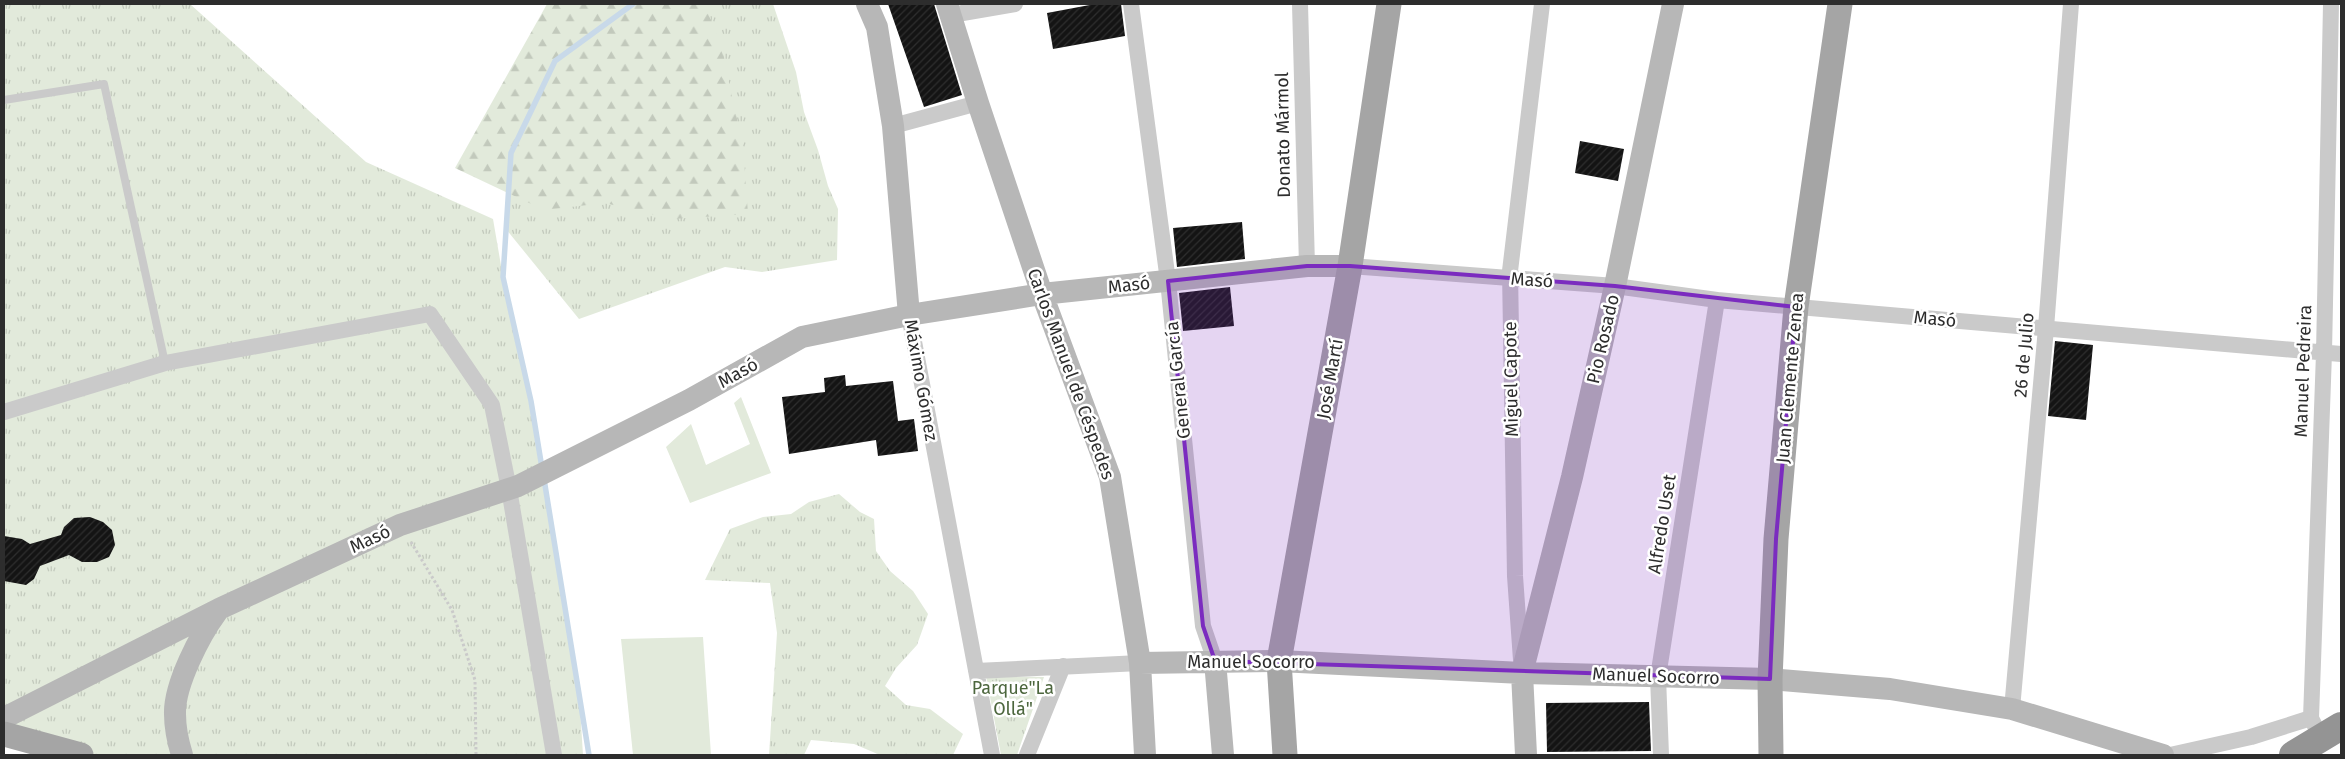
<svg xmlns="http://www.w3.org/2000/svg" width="2345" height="759" font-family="'Fira Sans',sans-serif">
<defs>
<pattern id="grass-tufts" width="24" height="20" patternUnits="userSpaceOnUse" patternTransform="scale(1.25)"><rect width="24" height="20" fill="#e2eadb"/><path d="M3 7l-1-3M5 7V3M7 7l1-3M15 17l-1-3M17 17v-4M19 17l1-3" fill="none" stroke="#c2c9bc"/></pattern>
<pattern id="forest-firs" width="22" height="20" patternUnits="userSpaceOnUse" patternTransform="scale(1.25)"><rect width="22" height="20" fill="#e2eadb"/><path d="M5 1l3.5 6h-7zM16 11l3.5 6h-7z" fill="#c2c9bc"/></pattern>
<pattern id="building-hatch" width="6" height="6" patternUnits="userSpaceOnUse" patternTransform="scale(1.25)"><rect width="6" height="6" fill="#141414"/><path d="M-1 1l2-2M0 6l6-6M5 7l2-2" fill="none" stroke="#2e2e2e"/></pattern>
</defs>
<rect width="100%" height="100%" fill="#fff"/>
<path fill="url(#grass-tufts)" d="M 4,4 L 190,4 L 366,162 L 493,219 L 503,277 L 531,401 L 579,692 L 583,755 L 73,755 L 4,732 Z
M 633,4 L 773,4 L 796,72 L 804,112 L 818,150 L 828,186 L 838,209 L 837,260 L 762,272 L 725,267 L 579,319 L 506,229 L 511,153 Z
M 839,494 L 860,512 L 874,519 L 876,551 L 890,571 L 913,591 L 928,614 L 917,645 L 896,668 L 885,686 L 906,705 L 930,709 L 963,734 L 953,755 L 880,755 L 854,744 L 811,740 L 804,755 L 769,755 L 777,633 L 770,583 L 705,580 L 730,529 L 763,517 L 791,514 L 809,502 Z
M 986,676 L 1044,677 L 1017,755 L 1001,755 Z"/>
<path fill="url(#forest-firs)" d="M 547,4 L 705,4 L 720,42 L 743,146 L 748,214 L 672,219 L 605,203 L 544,210 L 455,168 Z"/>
<path fill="#e2eadb" d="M 741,397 L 771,473 L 690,503 L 666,447 L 691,424 L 706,465 L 750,444 L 734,403 Z
M 703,637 L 711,755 L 633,755 L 621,639 Z"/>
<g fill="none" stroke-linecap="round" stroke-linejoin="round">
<path stroke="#c8d9e9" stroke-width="5.5" d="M 542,468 L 531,401 L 503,277 L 511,153 L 555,61 L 633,4
M 544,479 L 589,755"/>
</g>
<path fill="url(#building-hatch)" d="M 888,4 L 934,4 L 962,95 L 924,107 Z
M 1095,4 L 1121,4 L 1125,36 L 1053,49 L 1047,13 Z
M 1580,141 L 1624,149 L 1618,181 L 1575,173 Z
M 1242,222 L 1245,259 L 1177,267 L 1173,228 Z
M 1230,287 L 1234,326 L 1183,331 L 1179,293 Z
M 2055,341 L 2093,345 L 2086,420 L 2048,416 Z
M 845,375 L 846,386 L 893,381 L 898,421 L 914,419 L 918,451 L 878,456 L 876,440 L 789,454 L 782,397 L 825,392 L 824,378 Z
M 90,517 L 103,522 L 112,530 L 115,545 L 109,557 L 97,562 L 82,562 L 69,555 L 40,566 L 34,579 L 26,585 L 4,581 L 4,536 L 22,539 L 30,544 L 61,535 L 64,527 L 74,518 Z
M 1649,702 L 1651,751 L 1547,752 L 1546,703 Z"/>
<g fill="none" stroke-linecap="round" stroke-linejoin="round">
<path stroke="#cacaca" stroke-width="3" stroke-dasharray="2.5 2.5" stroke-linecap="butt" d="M 411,542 L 452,610 L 475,680 L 476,755"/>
<path stroke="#cacaca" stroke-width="8" d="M 4,100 L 104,84 L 165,363"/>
<path stroke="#cacaca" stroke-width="16" d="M 1131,4 L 1168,281 L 1203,626 L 1215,661
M 1300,4 L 1307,266
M 951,15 L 1015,4
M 893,126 L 978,103
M 1350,266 L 1615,286 L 1717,300 L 2341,354
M 909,315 L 992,755
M 4,412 L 165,363 L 430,314 L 492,405 L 509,489 L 554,755
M 1521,660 L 1515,576 L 1510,271 L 1542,4
M 976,671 L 1140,663
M 2012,709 L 2046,328 L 2071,4
M 2321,738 L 2311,718 L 2324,353 L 2331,4
M 1027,755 L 1063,666
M 1661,755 L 1658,677 L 1717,300
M 2170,755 L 2251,737 L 2311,718"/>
<path stroke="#b7b7b7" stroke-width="22" d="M 867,4 L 877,27 L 893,126 L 909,315
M 947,4 L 978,103 L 1042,294 L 1110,477 L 1140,663 L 1145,755
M 1215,661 L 1223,755
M 1140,663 L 1279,661 L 1522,673 L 1770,679 L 1890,689 L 2012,709 L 2163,755
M 4,718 L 219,609 L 400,525 L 518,486 L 689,400 L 802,337 L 909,315 L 1042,294 L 1307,266 L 1350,266
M 182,755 C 178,742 175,727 175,714 C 174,685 200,635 217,612
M 1526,755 L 1522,673 L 1572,477 L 1615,286 L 1673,4"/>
<path stroke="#a5a5a5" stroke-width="25" d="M 4,734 L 81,755
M 1285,755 L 1279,661 L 1350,266 L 1389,4
M 1771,755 L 1770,679 L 1776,539 L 1796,307 L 1840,4"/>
<path stroke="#949494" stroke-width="28" d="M 2293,755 L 2341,726"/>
</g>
<path fill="#7b2cbf" fill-opacity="0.2" stroke="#7b2cbf" stroke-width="4" stroke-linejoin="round" d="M 1307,266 L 1350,266 L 1615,286 L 1796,307 L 1776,539 L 1770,679 L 1215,661 L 1203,626 L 1168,281 Z"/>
<g text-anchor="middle" stroke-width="5" stroke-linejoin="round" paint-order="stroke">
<g font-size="18" fill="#2d2d2d" stroke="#fff">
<text transform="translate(1283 135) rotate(-91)" y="6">Donato Mármol</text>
<text transform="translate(1532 280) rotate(4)" y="6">Masó</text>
<text transform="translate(1129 285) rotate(-6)" y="6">Masó</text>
<text transform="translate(1935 319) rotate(5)" y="6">Masó</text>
<text transform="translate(1603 339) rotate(-77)" y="6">Pio Rosado</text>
<text transform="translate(2024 355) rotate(-85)" y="6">26 de Julio</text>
<text transform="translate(2303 371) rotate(-88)" y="6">Manuel Pedreira</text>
<text transform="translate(738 373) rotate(-29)" y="6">Masó</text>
<text transform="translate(1071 374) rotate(70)" y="6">Carlos Manuel de Céspedes</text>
<text transform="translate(1790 378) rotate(-85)" y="6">Juan Clemente Zenea</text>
<text transform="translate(1330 379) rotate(-80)" y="6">José Martí</text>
<text transform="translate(1511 379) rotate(-91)" y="6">Miguel Capote</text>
<text transform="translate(921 380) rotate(80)" y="6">Máximo Gómez</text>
<text transform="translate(1178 380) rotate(-96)" y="6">General García</text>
<text transform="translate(1662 524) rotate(-81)" y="6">Alfredo Uset</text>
<text transform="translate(370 539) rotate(-25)" y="6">Masó</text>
<text x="1251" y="668">Manuel Socorro</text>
<text transform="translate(1656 676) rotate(2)" y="6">Manuel Socorro</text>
</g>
<g font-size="18" fill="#4c663d" stroke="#fff">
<text x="1013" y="694">Parque"La<tspan x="1013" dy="21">Ollá"</tspan></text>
</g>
</g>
<rect width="2345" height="759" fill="none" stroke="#2d2d2d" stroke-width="10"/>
</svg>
